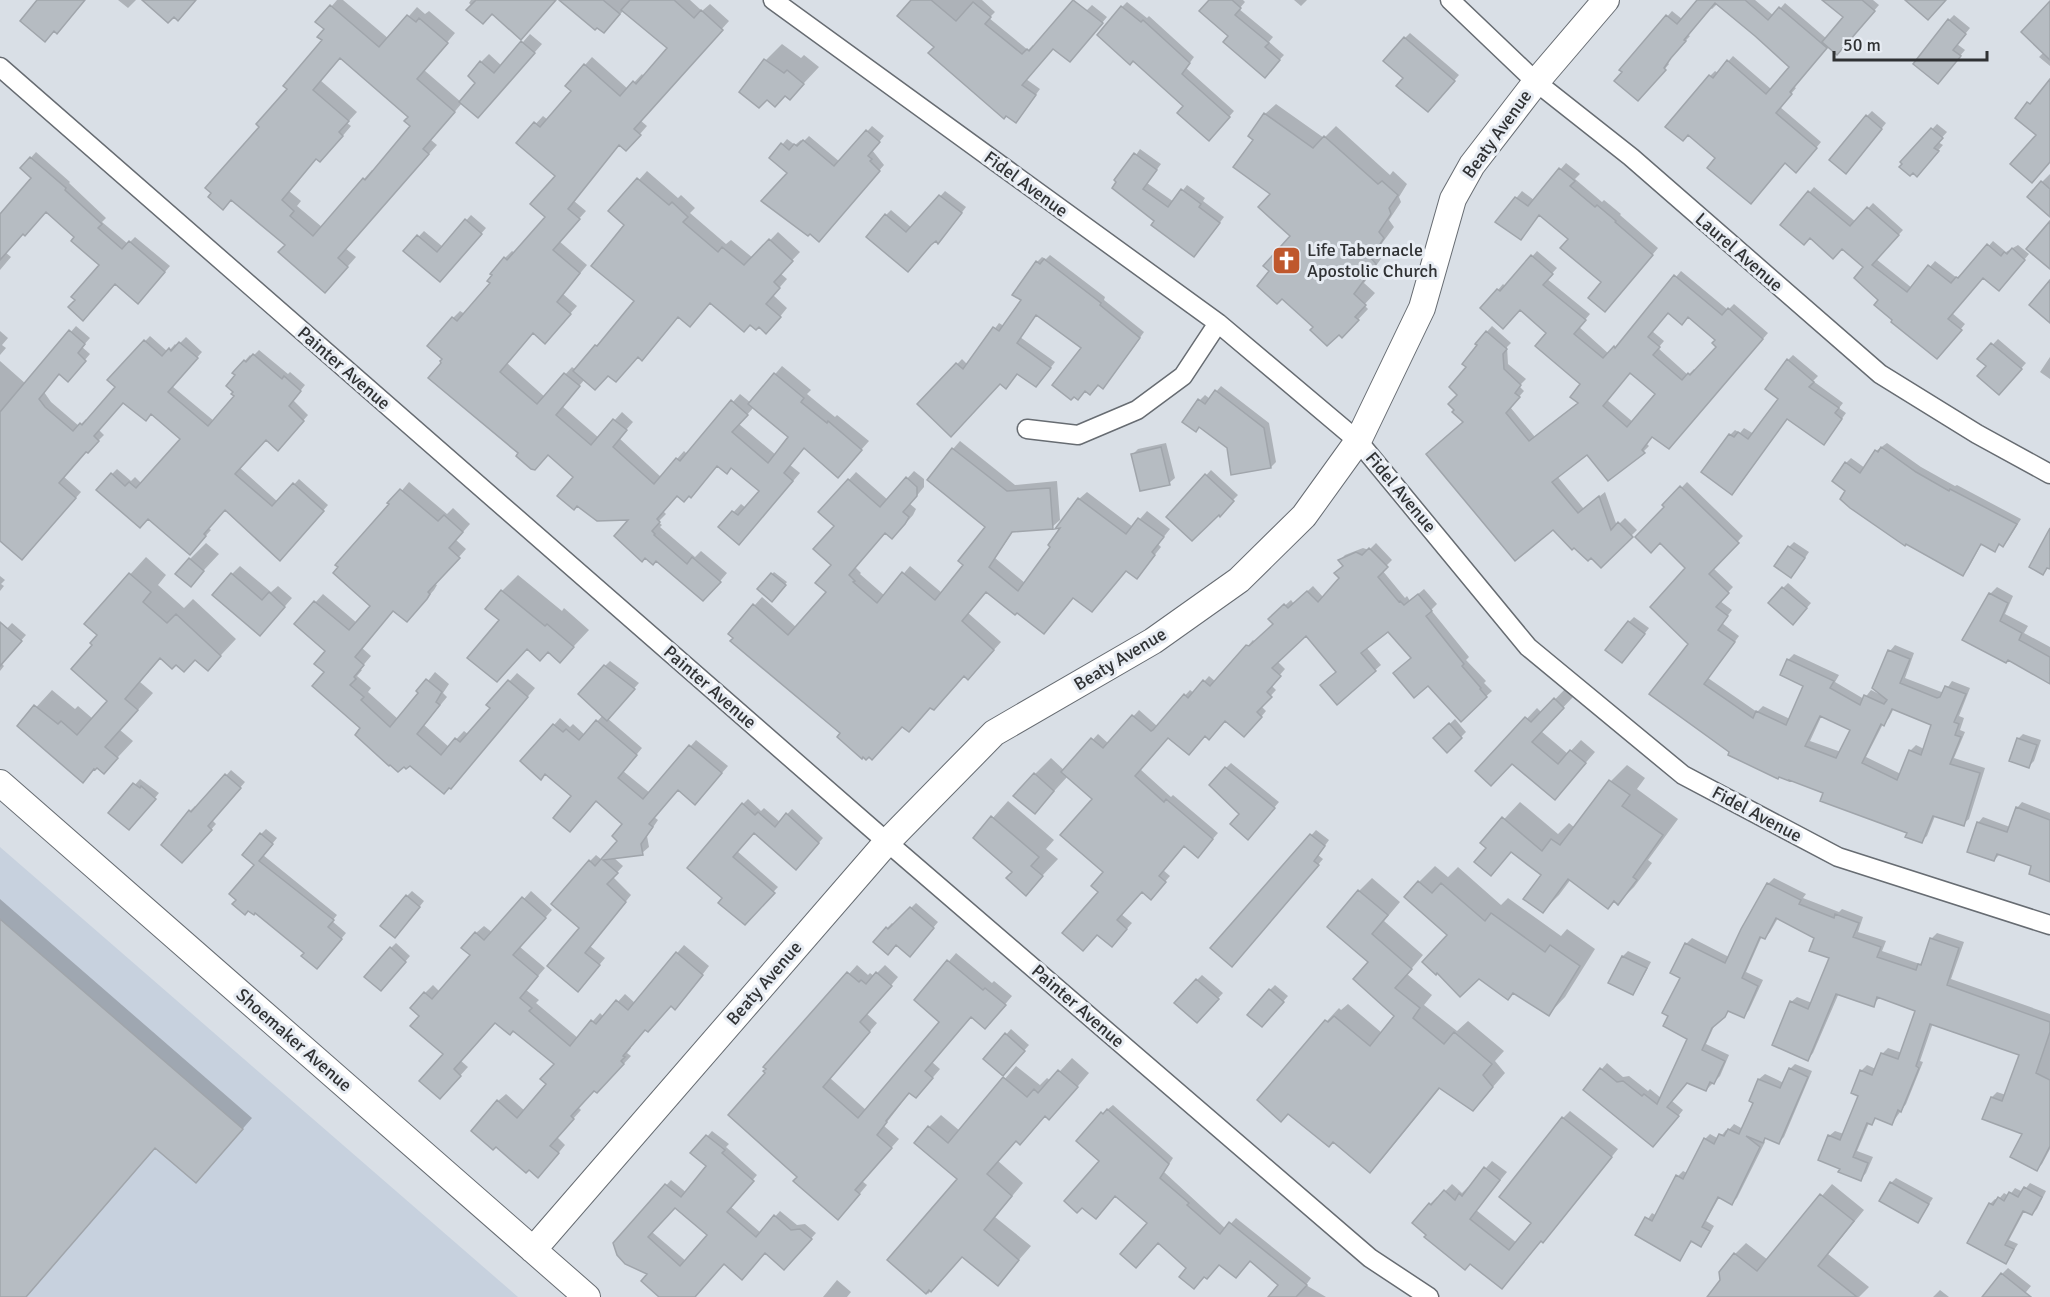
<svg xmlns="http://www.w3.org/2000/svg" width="2050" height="1297" font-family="Signika,sans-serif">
<rect width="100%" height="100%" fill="#d9dfe6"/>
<path fill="#c7d1de" d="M 0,847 L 518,1297 L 0,1297 Z"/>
<path fill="#0003" fill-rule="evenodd" d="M 118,0 L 136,0 L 128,8 Z
M 337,0 L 343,0 L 389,39 L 417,7 L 425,14 L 429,11 L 455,33 L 424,70 L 461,102 L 477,83 L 481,62 L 489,54 L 502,66 L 530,34 L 542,44 L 486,108 L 462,103 L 431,140 L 437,145 L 345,248 L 356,257 L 334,282 L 287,244 L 261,127 L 324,40 L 326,29 L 318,22 ZM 341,57 L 410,117 L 412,126 L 374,171 L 372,170 L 364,179 L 322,227 L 297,206 L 301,201 L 289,191 L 317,157 L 329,152 L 351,126 L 347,123 L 357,112 L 320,80 Z
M 471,0 L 556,0 L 493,13 L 472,6 L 469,3 Z
M 560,0 L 690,0 L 702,11 L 710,4 L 729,21 L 640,120 L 647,126 L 633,142 L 620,144 L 574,201 L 586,211 L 559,241 L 587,265 L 563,294 L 577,306 L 552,334 L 534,332 L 507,363 L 545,397 L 572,367 L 576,370 L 636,301 L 626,225 L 611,211 L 647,171 L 678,198 L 681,195 L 695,208 L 690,213 L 726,244 L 731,240 L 753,258 L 778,232 L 800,252 L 780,273 L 787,279 L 773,295 L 787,308 L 774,324 L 759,325 L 750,324 L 711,302 L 679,315 L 638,355 L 608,374 L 585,379 L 562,406 L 599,438 L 622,412 L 633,422 L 619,438 L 661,477 L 684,451 L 687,454 L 740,394 L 751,403 L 782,366 L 811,390 L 807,394 L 835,417 L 837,415 L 869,441 L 845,468 L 805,447 L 790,465 L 800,473 L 747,535 L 720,527 L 741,504 L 746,508 L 761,490 L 731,467 L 718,464 L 677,495 L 663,511 L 666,514 L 658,522 L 662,525 L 660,527 L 695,557 L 701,551 L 727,573 L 711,592 L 632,519 L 575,477 L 549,453 L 520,452 L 444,363 L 453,318 L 460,311 L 465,314 L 492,283 L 505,258 L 512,251 L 515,253 L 547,216 L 557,176 L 518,143 L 543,116 L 548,120 L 573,91 L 585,65 L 592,57 L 628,89 L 642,74 L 644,77 L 670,48 L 624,10 L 604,31 ZM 754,407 L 790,437 L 776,455 L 739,424 Z
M 912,0 L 982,0 L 995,12 L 989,18 L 1028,50 L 1033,45 L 1035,47 L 1079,18 L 1092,5 L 1107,17 L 1075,55 L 1053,48 L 1026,79 L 1040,89 L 1020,116 L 936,47 Z
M 1211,0 L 1243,0 L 1245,2 L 1239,9 L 1273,37 L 1269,42 L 1284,55 L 1269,71 Z
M 1294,0 L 1307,0 L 1301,6 Z
M 1699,0 L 1755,0 L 1774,16 L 1785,3 L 1827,39 L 1845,16 L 1825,0 L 1873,0 L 1879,5 L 1842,48 L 1828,45 L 1793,86 L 1796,88 L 1780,107 L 1821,142 L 1801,166 L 1786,162 L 1717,158 L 1689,134 L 1667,127 L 1710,76 L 1715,71 L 1718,73 L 1733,56 L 1771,89 L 1791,66 L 1718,3 L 1712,9 L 1710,8 L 1688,35 L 1690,36 L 1676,51 L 1668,63 L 1669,64 L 1643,94 L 1622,69 L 1672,11 L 1682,19 Z
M 1127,2 L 1147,18 L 1149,16 L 1194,57 L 1186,68 L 1234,111 L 1214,134 L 1134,59 L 1122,7 Z
M 2050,3 L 2050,66 L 2039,57 L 2044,52 Z
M 1954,15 L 1970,28 L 1957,44 L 1965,50 L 1942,77 L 1949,20 Z
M 1410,33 L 1459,75 L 1433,105 L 1405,78 L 1405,38 Z
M 782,44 L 801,58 L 804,55 L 819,67 L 790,98 L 786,95 L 767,98 L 742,92 L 766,60 Z
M 1276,104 L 1324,138 L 1336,126 L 1390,175 L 1393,171 L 1407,184 L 1399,197 L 1401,202 L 1389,220 L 1394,227 L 1380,246 L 1385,253 L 1364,283 L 1375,293 L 1364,305 L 1368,309 L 1352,326 L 1315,327 L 1271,271 L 1292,235 L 1272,194 L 1255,140 L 1265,114 Z
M 1872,111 L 1886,123 L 1851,167 L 1867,116 Z
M 1937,124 L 1947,132 L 1938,142 L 1943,145 L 1922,169 L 1902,162 Z
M 872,126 L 884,136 L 872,150 L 884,165 L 824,235 L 789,173 L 771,158 L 787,139 L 795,145 L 801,140 L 803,142 L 809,136 L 840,162 Z
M 1140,149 L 1161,164 L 1147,183 L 1174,202 L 1187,185 L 1205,198 L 1203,201 L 1224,217 L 1199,250 L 1156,221 L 1114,188 Z
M 36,152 L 70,182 L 69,183 L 106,218 L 102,222 L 128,244 L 135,237 L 170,266 L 144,296 L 101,265 L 76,237 L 46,210 L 23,232 L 5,252 L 11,257 L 0,270 L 0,217 L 33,178 L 22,168 Z
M 1566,163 L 1580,174 L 1575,179 L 1602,202 L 1604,200 L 1621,214 L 1620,215 L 1658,248 L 1611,304 L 1603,282 L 1570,239 L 1540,214 L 1521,238 L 1497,222 L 1522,191 L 1534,200 Z
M 2050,174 L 2050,215 L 2042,182 Z
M 1814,187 L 1856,222 L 1873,203 L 1903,230 L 1876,259 L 1912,288 L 1935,261 L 1957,278 L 1962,273 L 1964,274 L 1993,241 L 2006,252 L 2018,245 L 2029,254 L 2004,284 L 1983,276 L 1952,313 L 1965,324 L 1942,352 L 1880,300 L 1865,267 L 1842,247 L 1782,225 Z
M 945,191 L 966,207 L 943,237 L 936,239 L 913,265 L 886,215 L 891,210 L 912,228 Z
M 471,215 L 486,228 L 445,275 L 405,251 L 424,231 L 443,247 Z
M 1537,251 L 1557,268 L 1547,279 L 1590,314 L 1579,327 L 1609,354 L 1620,342 L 1621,343 L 1681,271 L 1728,310 L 1734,304 L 1768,333 L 1674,442 L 1653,436 L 1646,443 L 1649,446 L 1644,451 L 1609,479 L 1588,453 L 1557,476 L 1584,509 L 1605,492 L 1617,526 L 1625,518 L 1637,530 L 1601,566 L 1465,422 L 1459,395 L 1468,367 L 1479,345 L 1477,343 L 1492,326 L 1511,343 L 1507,347 L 1508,364 L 1526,379 L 1519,386 L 1524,391 L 1510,407 L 1535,437 L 1579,402 L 1582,384 L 1548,333 L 1498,290 L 1503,284 L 1506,287 ZM 1669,311 L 1688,316 L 1717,340 L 1718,346 L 1696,371 L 1694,369 L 1688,375 L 1658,348 L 1664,341 L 1652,331 ZM 1630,372 L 1658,394 L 1633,422 L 1607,400 Z
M 1050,255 L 1105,297 L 1104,300 L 1144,332 L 1108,382 L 1083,348 L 1037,314 L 1020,337 L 1055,362 L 1041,380 L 1018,372 L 1000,383 L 919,404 L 962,359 L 968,365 L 999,323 L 1004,326 L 1023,300 L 1015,294 L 1037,262 L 1042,257 L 1046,259 Z
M 76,326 L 90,338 L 82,347 L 90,354 L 73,374 L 60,373 L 44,392 L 51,402 L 79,426 L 86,419 L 88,420 L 117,387 L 109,380 L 150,336 L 168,352 L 175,344 L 177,346 L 186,337 L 202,352 L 172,386 L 214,421 L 236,396 L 237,375 L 234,373 L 250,355 L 252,357 L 259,350 L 288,374 L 290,372 L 305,385 L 293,400 L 308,415 L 283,444 L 266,438 L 240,468 L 278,502 L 299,479 L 328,505 L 285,554 L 225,508 L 208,528 L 211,530 L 190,553 L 112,474 L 117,469 L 131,481 L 135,477 L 142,484 L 182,439 L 152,413 L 123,401 L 98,429 L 104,435 L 88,451 L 87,450 L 63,476 L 81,492 L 27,553 L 0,539 L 0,361 L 26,384 Z
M 0,331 L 8,338 L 2,345 L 6,348 L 0,355 Z
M 1998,339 L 2026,363 L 2004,388 L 1988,366 L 1979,359 Z
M 1793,355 L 1818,376 L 1813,381 L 1843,403 L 1839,408 L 1846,413 L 1828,438 L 1788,417 L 1737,488 L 1730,435 L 1735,430 L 1740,433 L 1744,428 L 1754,434 L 1780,399 L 1788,360 Z
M 2050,357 L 2050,379 L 2040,372 Z
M 1221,386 L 1269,423 L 1276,462 L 1271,467 L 1228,447 L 1200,400 L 1205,395 L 1210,399 Z
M 960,441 L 1015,485 L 1057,481 L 1060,520 L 1052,527 L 1014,530 L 995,558 L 1025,583 L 1053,547 L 1079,499 L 1087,492 L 1133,527 L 1147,511 L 1170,529 L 1158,544 L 1161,547 L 1137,577 L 1127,569 L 1074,597 L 987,590 L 968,613 L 1001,642 L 976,670 L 964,674 L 931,706 L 902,726 L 843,733 L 730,633 L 762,597 L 796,627 L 828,592 L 833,565 L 836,526 L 820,512 L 856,472 L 888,500 L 914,471 L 924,479 L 924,487 L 910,504 L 916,509 L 913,515 L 900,530 L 886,532 L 855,567 L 861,573 L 860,574 L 885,596 L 910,566 L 942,593 L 965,565 L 988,527 L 953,449 Z
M 1166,443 L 1175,478 L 1169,483 L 1133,454 L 1138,449 Z
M 1887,443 L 1921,467 L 1955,486 L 1957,485 L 2021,519 L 2008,540 L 2003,545 L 2000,544 L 1995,550 L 1982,543 L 1968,569 L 1962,574 L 1847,491 L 1846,463 L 1851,458 L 1865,468 L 1876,451 Z
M 1211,470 L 1238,495 L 1204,529 L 1168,517 Z
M 409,482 L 447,514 L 453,508 L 470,524 L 456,540 L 466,549 L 435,584 L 437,585 L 434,590 L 415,612 L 394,610 L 362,648 L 371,656 L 360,669 L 362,670 L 357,676 L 371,688 L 368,692 L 398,719 L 435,672 L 449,684 L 443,693 L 447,697 L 424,725 L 449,747 L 464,731 L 469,735 L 492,708 L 488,705 L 517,673 L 535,688 L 458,779 L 362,727 L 326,672 L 327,651 L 296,624 L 323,594 L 357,623 L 372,606 L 391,504 Z
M 1687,482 L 1743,536 L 1713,568 L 1733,587 L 1720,601 L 1732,610 L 1722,623 L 1739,636 L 1708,678 L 1757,712 L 1763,706 L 1790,719 L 1805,685 L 1788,660 L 1794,654 L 1839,675 L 1835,682 L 1864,699 L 1871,690 L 1881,695 L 1874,688 L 1890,651 L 1895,645 L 1914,653 L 1905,678 L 1944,693 L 1952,681 L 1970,688 L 1959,716 L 1964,718 L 1960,730 L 1965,732 L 1954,758 L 1985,768 L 1969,819 L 1963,824 L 1935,816 L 1927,836 L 1921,841 L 1909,833 L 1825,792 L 1731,752 L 1651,694 L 1690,644 L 1688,568 L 1665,505 ZM 1894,708 L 1933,724 L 1924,749 L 1916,745 L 1910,751 L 1901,774 L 1866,757 L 1883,724 L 1889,718 ZM 1822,715 L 1852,730 L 1841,752 L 1810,741 Z
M 1794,542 L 1809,552 L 1796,571 L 1789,547 Z
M 206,543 L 219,554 L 190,585 L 190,559 Z
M 1376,543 L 1392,560 L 1382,570 L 1405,598 L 1407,596 L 1410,601 L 1424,589 L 1437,604 L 1431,610 L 1469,657 L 1466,660 L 1486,681 L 1484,683 L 1492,691 L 1461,719 L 1388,629 L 1366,647 L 1381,665 L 1337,703 L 1337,671 L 1306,633 L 1277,661 L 1285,669 L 1271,685 L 1276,690 L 1261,706 L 1266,711 L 1250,730 L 1226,719 L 1205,734 L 1168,736 L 1140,769 L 1171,797 L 1173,795 L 1218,833 L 1203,850 L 1184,845 L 1163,870 L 1170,876 L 1156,892 L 1142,890 L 1121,914 L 1132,923 L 1117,940 L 1100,892 L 1105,872 L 1094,799 L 1068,776 L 1035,812 L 1035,774 L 1051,758 L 1065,771 L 1098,734 L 1109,744 L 1139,710 L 1157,726 L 1190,690 L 1194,693 L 1209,676 L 1216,682 L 1253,640 L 1255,642 L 1275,624 L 1270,619 L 1291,600 L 1294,604 L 1313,586 L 1324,598 L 1341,578 L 1345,565 L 1340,560 L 1345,555 L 1363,548 L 1369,550 Z
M 146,557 L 166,575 L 158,585 L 184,608 L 193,599 L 236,639 L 208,669 L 196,659 L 176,663 L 162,657 L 140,682 L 153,693 L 120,730 L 133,741 L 104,772 L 97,766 L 82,781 L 19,726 L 52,690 L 75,709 L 78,706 L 93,719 L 109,701 L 94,645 L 99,635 L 86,623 Z
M 240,566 L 271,592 L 278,586 L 292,598 L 268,626 L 232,574 Z
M 774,572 L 787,582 L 772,600 L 759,589 Z
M 518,575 L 562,611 L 564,608 L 589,630 L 560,661 L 549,650 L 527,648 L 501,620 L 502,591 Z
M 0,576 L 5,580 L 1,584 L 4,586 L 0,591 Z
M 1788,583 L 1811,603 L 1798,618 L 1783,588 Z
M 1997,587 L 2013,596 L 2005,614 L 2028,626 L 2024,633 L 2050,647 L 2050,682 L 2009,659 L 1990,594 Z
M 1634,617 L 1649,628 L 1627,656 L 1629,622 Z
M 12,623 L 26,635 L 1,663 L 4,666 L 0,671 L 0,636 Z
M 610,661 L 639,683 L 607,718 L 642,748 L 623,771 L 650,793 L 696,740 L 728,766 L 701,797 L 678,789 L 654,817 L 658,820 L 647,836 L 649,847 L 642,853 L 613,857 L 623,866 L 613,877 L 631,895 L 590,946 L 605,958 L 584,983 L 581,928 L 590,861 L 596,855 L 602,860 L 619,840 L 624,824 L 596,800 L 573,796 L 554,725 L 560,718 L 570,727 L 573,724 L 585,735 L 603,715 L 605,666 Z
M 1565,689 L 1573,697 L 1541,731 L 1568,754 L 1581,740 L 1595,752 L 1555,798 L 1512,762 L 1477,771 L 1537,708 L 1542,713 Z
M 1455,719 L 1466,732 L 1447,751 L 1435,738 Z
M 2023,734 L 2041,740 L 2034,761 L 2029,766 L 2018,739 Z
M 1231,763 L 1279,802 L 1253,832 L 1241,814 L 1226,768 Z
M 1627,765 L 1645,778 L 1637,789 L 1678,819 L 1648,860 L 1652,863 L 1634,887 L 1618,903 L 1615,900 L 1608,907 L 1571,879 L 1559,895 L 1543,911 L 1543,875 L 1512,851 L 1490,874 L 1488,848 L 1482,843 L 1520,802 L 1558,834 L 1569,823 L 1575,828 L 1611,781 Z
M 231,770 L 245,782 L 212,820 L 216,824 L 185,859 L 190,811 L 195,806 L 197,808 Z
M 140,779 L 159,793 L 134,823 L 110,813 Z
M 748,799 L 761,811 L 764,808 L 780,822 L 792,809 L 823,838 L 801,863 L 754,831 L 737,851 L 778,887 L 744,923 L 724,898 L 743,804 Z
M 1008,801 L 1054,840 L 1046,849 L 1058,859 L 1026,893 L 1014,872 L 975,838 Z
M 2022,802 L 2050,813 L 2050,879 L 2033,865 L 2000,854 L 1994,860 L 1978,823 L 1983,817 L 2010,827 L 2017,808 Z
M 266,829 L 277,838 L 263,855 L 337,915 L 332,921 L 346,933 L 322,962 L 306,953 L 256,864 L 261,834 Z
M 1316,830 L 1329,840 L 1318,855 L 1323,859 L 1237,960 L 1212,948 Z
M 1435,866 L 1448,877 L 1458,867 L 1501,905 L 1508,898 L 1561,936 L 1567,929 L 1595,949 L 1565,997 L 1549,1014 L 1515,992 L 1508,998 L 1419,882 Z
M 1372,878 L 1400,902 L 1384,921 L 1423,955 L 1407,974 L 1432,995 L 1424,1005 L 1457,1031 L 1468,1021 L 1504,1051 L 1495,1061 L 1505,1073 L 1473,1110 L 1441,1087 L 1383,1158 L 1370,1171 L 1327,1021 L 1339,1008 L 1341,1010 L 1348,1004 L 1382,1033 L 1396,1016 L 1370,962 L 1359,891 Z
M 1774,878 L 1806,894 L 1803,898 L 1839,912 L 1842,909 L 1863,917 L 1858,932 L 1886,941 L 1882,951 L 1920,964 L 1924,960 L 1932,938 L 1937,933 L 1964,942 L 1951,979 L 2050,1014 L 2050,1149 L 2042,1164 L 2037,1169 L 2024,1133 L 1992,1097 L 1997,1092 L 2006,1095 L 2021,1054 L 1933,1023 L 1920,1061 L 1923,1062 L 1906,1104 L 1892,1123 L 1877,1117 L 1871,1123 L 1869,1123 L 1857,1151 L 1873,1157 L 1866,1173 L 1861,1179 L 1842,1168 L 1829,1136 L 1835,1131 L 1844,1134 L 1860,1095 L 1861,1071 L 1867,1065 L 1876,1069 L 1883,1053 L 1888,1048 L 1902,1053 L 1917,1010 L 1880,997 L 1873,1005 L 1839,993 L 1813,1053 L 1808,1059 L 1791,1002 L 1797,997 L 1812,1003 L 1831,957 L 1816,938 L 1778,918 L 1770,932 L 1765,938 L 1762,936 L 1746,972 L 1763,980 L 1749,1010 L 1744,1016 L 1730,1010 L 1716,1022 L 1706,1044 L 1729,1055 L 1720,1076 L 1706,1090 L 1687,1081 L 1672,1101 L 1683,1110 L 1659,1140 L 1585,1089 L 1607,1063 L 1623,1077 L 1629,1076 L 1648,1091 L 1650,1089 L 1661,1098 L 1689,1039 L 1682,977 L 1686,944 L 1692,938 L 1729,957 L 1768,884 Z
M 412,891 L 424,901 L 400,931 L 407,896 Z
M 531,891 L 552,910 L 520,947 L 545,968 L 526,990 L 539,1000 L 536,1003 L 578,1038 L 600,1013 L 604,1017 L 625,994 L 635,1003 L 684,945 L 709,966 L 683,1000 L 671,1004 L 646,1028 L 629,1047 L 631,1048 L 627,1053 L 631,1056 L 605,1084 L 595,1089 L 578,1107 L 581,1110 L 557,1137 L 565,1145 L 545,1169 L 498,1101 L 506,1094 L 525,1111 L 548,1084 L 556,1063 L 514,1029 L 496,1021 L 460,1060 L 468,1067 L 448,1089 L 446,1053 L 421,1016 L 425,993 L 433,985 L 440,992 L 472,955 L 476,933 L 484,926 L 493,933 Z
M 0,899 L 252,1118 L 207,1170 L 156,1146 L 26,1297 L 0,1297 Z
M 916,903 L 938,922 L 910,955 L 887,928 L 892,923 L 894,925 Z
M 396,943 L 410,956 L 386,984 L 391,948 Z
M 1628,951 L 1651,962 L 1637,988 L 1632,993 L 1610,983 L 1623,956 Z
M 956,953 L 992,983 L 994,981 L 1012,996 L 993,1019 L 972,1015 L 932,1062 L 940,1069 L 924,1088 L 910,1092 L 884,1126 L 899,1139 L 862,1181 L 867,1185 L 846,1210 L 799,1177 L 768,1073 L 768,1069 L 766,1067 L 857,965 L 868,975 L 870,973 L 874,976 L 885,965 L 898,977 L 867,1014 L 877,1023 L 830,1078 L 866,1110 L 941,1021 L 916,1000 Z
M 1202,975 L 1223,993 L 1202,1016 L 1197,980 Z
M 1275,985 L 1288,996 L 1267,1020 L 1270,990 Z
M 1011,1029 L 1029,1045 L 1008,1069 L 985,1059 Z
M 1072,1058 L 1089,1073 L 1062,1105 L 1045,1115 L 1016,1140 L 998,1161 L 1023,1183 L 995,1217 L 1031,1246 L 998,1284 L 963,1256 L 928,1294 L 889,1260 L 959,1179 L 929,1127 L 941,1115 L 960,1131 L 1016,1066 L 1040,1085 L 1047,1078 L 1051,1081 Z
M 1795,1064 L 1812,1071 L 1784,1137 L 1779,1142 L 1767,1137 L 1763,1140 L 1765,1142 L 1737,1198 L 1732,1203 L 1720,1196 L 1706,1221 L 1714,1226 L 1706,1240 L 1701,1245 L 1693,1240 L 1680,1259 L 1637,1235 L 1652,1213 L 1657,1216 L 1678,1176 L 1683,1171 L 1687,1173 L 1705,1139 L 1710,1134 L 1719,1139 L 1726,1130 L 1728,1131 L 1734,1124 L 1743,1129 L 1755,1102 L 1751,1100 L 1759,1079 L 1765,1074 L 1784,1083 L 1790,1069 Z
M 1113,1105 L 1173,1158 L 1164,1172 L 1226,1229 L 1236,1218 L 1311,1278 L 1306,1285 L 1326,1297 L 1270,1297 L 1280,1285 L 1251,1259 L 1188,1268 L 1149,1223 L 1101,1161 L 1102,1114 Z
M 1570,1111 L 1618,1149 L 1543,1241 L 1541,1240 L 1470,1262 L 1414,1223 L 1430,1204 L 1437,1197 L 1439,1198 L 1452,1184 L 1462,1193 L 1468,1187 L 1469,1188 L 1492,1161 L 1507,1172 L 1476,1210 L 1517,1243 L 1533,1223 L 1563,1118 Z
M 712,1131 L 729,1144 L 726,1147 L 757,1175 L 730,1206 L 761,1233 L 780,1211 L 797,1225 L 805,1224 L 816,1233 L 789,1263 L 765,1252 L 724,1262 L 694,1297 L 666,1297 L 650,1274 L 615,1243 L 671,1180 L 687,1193 L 708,1166 L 693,1153 ZM 675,1206 L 709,1235 L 686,1261 L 652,1232 Z
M 1896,1178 L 1933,1198 L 1918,1221 L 1891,1183 Z
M 2030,1183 L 2046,1191 L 2037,1209 L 2032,1214 L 2025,1210 L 2009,1240 L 2018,1244 L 2006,1262 L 1990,1204 L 1995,1199 L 1998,1200 L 2004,1193 L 2009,1196 L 2015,1188 L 2023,1192 Z
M 1832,1184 L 1864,1210 L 1828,1254 L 1869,1287 L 1859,1297 L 1709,1297 L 1722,1280 L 1735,1254 L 1746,1243 L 1768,1260 Z
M 2008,1268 L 2031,1286 L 2022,1297 L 1990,1297 L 2002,1274 Z
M 837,1280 L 851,1292 L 847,1297 L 823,1297 Z
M 1940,1290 L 1949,1297 L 1933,1297 Z"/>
<path fill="#b6bcc2" stroke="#a0a5ab" stroke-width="1.5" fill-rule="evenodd" d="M 37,0 L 85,0 L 57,34 L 54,31 L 45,42 L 20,21 Z
M 142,0 L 196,0 L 178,21 L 174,17 L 168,23 Z
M 476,0 L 556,0 L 521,40 L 492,14 L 483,24 L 466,10 Z
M 559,0 L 603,0 L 620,14 L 604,33 L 597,28 L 595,30 Z
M 630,0 L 674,0 L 694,18 L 701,10 L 723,30 L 634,129 L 641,135 L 626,151 L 619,145 L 568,209 L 580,219 L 553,250 L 580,273 L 557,302 L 571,314 L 545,344 L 533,333 L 500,372 L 537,404 L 564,373 L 580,386 L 556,415 L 591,445 L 613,419 L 627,430 L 613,447 L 654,484 L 676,458 L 680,461 L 731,400 L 748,415 L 732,432 L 768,463 L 788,437 L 748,404 L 774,373 L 804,398 L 801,402 L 827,423 L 828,421 L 862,450 L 838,478 L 804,448 L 784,473 L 793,481 L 739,545 L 718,527 L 732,511 L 738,515 L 759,491 L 731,468 L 727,474 L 717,466 L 691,498 L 689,496 L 684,502 L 677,496 L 657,519 L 660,522 L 652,531 L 655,534 L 654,535 L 687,564 L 692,557 L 721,582 L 703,601 L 656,561 L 653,565 L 645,558 L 642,562 L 614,536 L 628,520 L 597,521 L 577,506 L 574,510 L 557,496 L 573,477 L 548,455 L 535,470 L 531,469 L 516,456 L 518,453 L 428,378 L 441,363 L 440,361 L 442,359 L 427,346 L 452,317 L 457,321 L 490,283 L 487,281 L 492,275 L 490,274 L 504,257 L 507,260 L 545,217 L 530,204 L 555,176 L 516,143 L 534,122 L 540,127 L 565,98 L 571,91 L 565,86 L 584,64 L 620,96 L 633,81 L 636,84 L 667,48 L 621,10 Z
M 911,0 L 931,0 L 956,21 L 973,2 L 991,17 L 985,24 L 1022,54 L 1027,49 L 1029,51 L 1073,0 L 1103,23 L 1070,62 L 1053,49 L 1022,85 L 1036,95 L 1016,123 L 1006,116 L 1004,119 L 928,53 L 934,47 L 897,16 Z
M 1209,0 L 1232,0 L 1241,8 L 1235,15 L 1269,43 L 1265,47 L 1280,60 L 1265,78 L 1223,42 L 1228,36 L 1199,11 Z
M 1697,0 L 1745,0 L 1768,20 L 1779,7 L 1827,48 L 1790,92 L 1792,94 L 1776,113 L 1817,148 L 1796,173 L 1785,163 L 1751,204 L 1707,168 L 1715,158 L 1688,135 L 1683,141 L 1665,127 L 1709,75 L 1713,78 L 1727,60 L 1766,94 L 1789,67 L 1755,36 L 1715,3 L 1684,40 L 1686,41 L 1671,58 L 1664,68 L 1666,70 L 1638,101 L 1614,81 L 1622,72 L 1619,70 L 1666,15 L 1677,24 Z
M 1822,0 L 1862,0 L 1875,11 L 1837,55 L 1822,42 L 1843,17 Z
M 1905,0 L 1946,0 L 1928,20 Z
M 2050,1 L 2050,60 L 2021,32 Z
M 330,5 L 379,47 L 407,15 L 416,22 L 419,18 L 448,43 L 417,79 L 455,112 L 423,149 L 429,154 L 338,258 L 348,267 L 325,293 L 278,252 L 285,245 L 231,200 L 223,210 L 208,197 L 211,193 L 205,188 L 259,127 L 256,124 L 287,89 L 283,86 L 322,40 L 317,37 L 324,29 L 315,22 ZM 340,58 L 408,117 L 404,121 L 410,126 L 365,180 L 363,178 L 313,236 L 290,216 L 294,211 L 282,200 L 316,159 L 320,162 L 343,136 L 339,132 L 349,121 L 313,90 Z
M 1121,6 L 1141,22 L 1143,20 L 1190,63 L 1182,74 L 1230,117 L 1209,141 L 1177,113 L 1183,106 L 1133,61 L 1130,65 L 1097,35 Z
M 1948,19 L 1966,34 L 1953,50 L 1961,56 L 1938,84 L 1913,64 Z
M 1404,37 L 1455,81 L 1428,112 L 1396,86 L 1403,78 L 1383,61 Z
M 521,41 L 535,53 L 478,118 L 459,102 L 475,83 L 468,76 L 480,61 L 494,73 Z
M 764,59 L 784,73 L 787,70 L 804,84 L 790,100 L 785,96 L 775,107 L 767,100 L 759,108 L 739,92 Z
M 2050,79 L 2050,162 L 2032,183 L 2010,164 L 2036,135 L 2015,118 L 2027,102 L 2030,104 Z
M 1264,113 L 1313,148 L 1324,136 L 1378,184 L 1382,181 L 1398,195 L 1389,208 L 1391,214 L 1379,232 L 1384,238 L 1371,258 L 1376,264 L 1354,294 L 1366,305 L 1355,317 L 1359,320 L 1342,338 L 1339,335 L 1327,346 L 1310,330 L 1313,327 L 1282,299 L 1277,304 L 1257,286 L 1269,271 L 1263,266 L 1290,236 L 1258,207 L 1270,194 L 1233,167 L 1253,140 L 1248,136 Z
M 1866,115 L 1882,129 L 1846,174 L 1829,160 Z
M 1931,128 L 1943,138 L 1934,148 L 1939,151 L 1917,177 L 1913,173 L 1910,176 L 1899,167 L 1902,164 L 1900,162 Z
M 866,130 L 880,142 L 868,156 L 872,159 L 870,161 L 880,171 L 819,242 L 810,234 L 808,236 L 761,201 L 787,173 L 769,158 L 781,143 L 789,150 L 794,144 L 797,146 L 803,140 L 834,166 Z
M 1134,153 L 1157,170 L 1143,189 L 1168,207 L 1181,189 L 1201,204 L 1199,207 L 1220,223 L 1194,257 L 1151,225 L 1154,221 L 1112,188 L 1116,182 L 1114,180 Z
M 30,157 L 66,188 L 65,190 L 102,224 L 98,228 L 122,249 L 129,241 L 165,272 L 138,304 L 115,284 L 83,321 L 68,307 L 75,300 L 71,297 L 99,265 L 71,241 L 74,237 L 46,212 L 25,236 L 23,234 L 0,260 L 0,214 L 31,178 L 20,168 Z
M 1559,168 L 1575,181 L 1570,186 L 1595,207 L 1597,205 L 1616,221 L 1615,222 L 1653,255 L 1605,312 L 1588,298 L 1601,282 L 1560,248 L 1568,239 L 1539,215 L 1521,240 L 1495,222 L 1515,197 L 1528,206 Z
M 637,178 L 669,205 L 672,202 L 688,217 L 683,222 L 718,252 L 722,247 L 744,265 L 769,239 L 793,261 L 774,282 L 780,288 L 766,304 L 781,317 L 766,334 L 759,327 L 756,330 L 750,325 L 744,332 L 710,303 L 690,327 L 678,317 L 642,361 L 638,357 L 616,382 L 608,376 L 595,390 L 573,371 L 595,345 L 597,346 L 634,301 L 591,266 L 624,225 L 608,211 Z
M 2041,181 L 2050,189 L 2050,217 L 2027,197 Z
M 1808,191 L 1850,226 L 1867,207 L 1899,235 L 1872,265 L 1907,292 L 1928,265 L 1951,283 L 1956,277 L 1958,278 L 1987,244 L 2001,256 L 2004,252 L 2007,254 L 2012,248 L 2025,260 L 1999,291 L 1983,278 L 1948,319 L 1962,330 L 1937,359 L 1891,322 L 1892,320 L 1874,305 L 1878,300 L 1854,278 L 1863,267 L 1842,249 L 1833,259 L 1810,238 L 1804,245 L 1780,225 Z
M 939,195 L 962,213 L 938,244 L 936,241 L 931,245 L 908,272 L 866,237 L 885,214 L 906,232 Z
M 465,219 L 482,234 L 440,282 L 403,251 L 417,235 L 437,252 Z
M 2050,221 L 2050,269 L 2026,249 Z
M 1531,255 L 1553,274 L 1543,285 L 1586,320 L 1574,334 L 1603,358 L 1614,346 L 1615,348 L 1674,275 L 1722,315 L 1728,308 L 1763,339 L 1669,449 L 1652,437 L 1642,450 L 1645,453 L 1608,481 L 1587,455 L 1552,482 L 1578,513 L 1599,496 L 1611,530 L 1618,522 L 1633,537 L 1601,568 L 1591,558 L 1588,561 L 1574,548 L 1572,550 L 1553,530 L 1515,561 L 1426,454 L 1463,422 L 1452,412 L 1454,410 L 1448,404 L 1457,395 L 1449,387 L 1466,367 L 1462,364 L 1477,345 L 1475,344 L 1486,331 L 1507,349 L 1503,354 L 1504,369 L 1521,385 L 1515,393 L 1520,397 L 1506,413 L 1529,441 L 1578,403 L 1570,397 L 1580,384 L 1535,346 L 1546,333 L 1520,310 L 1503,329 L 1480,308 L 1497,289 L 1500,291 ZM 1668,313 L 1682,325 L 1688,317 L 1715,340 L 1712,343 L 1716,347 L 1690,375 L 1688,373 L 1682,380 L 1653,355 L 1660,347 L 1648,337 ZM 1630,373 L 1655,394 L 1627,427 L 1603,406 Z
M 1044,259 L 1101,303 L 1100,305 L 1140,338 L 1103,389 L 1098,385 L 1090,395 L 1085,391 L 1078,400 L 1074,397 L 1071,400 L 1052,385 L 1081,348 L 1036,315 L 1017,343 L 1051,368 L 1036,387 L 1017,374 L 1006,389 L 1000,384 L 951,437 L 917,404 L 956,363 L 963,369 L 993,327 L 999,331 L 1021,300 L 1012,295 L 1036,261 L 1040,264 Z
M 2050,280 L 2050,323 L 2029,305 Z
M 69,330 L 85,344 L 78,353 L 86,361 L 68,382 L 59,374 L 39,399 L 45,407 L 73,431 L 80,423 L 82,425 L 115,387 L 107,380 L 144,340 L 162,356 L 169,348 L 171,351 L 179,342 L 198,358 L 168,392 L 208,426 L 234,396 L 231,394 L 233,392 L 226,386 L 235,375 L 232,373 L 244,360 L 246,362 L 253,354 L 282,379 L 284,376 L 301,391 L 289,406 L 304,421 L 278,451 L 266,440 L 235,474 L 272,506 L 293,483 L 324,511 L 280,561 L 225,510 L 204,534 L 206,536 L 190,555 L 148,519 L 140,528 L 96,490 L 111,473 L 125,486 L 129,482 L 136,488 L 180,439 L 151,414 L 146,421 L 123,403 L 94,436 L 99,441 L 88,453 L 86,452 L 59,483 L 76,498 L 22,560 L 0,541 L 0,412 Z
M 1991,343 L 2022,369 L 1999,395 L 1977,376 L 1986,366 L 1977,359 Z
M 1787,359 L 1814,382 L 1809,387 L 1839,408 L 1835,413 L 1842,419 L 1824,445 L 1787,419 L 1732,495 L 1701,472 L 1729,434 L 1734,437 L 1738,432 L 1748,439 L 1778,399 L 1765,389 Z
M 1215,390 L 1264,428 L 1271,468 L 1231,475 L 1227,448 L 1199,427 L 1196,432 L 1182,422 L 1198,399 L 1205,404 Z
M 1161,447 L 1170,485 L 1140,491 L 1131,454 Z
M 1881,447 L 1916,472 L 1949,491 L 1950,489 L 2017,524 L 2003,547 L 1999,544 L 1995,552 L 1981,544 L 1963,576 L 1906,544 L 1905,546 L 1850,508 L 1840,499 L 1845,491 L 1832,481 L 1845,462 L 1860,473 L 1875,450 L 1878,452 Z
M 952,448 L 1007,491 L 1050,488 L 1053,529 L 1012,532 L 989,567 L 1018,591 L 1050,547 L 1048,545 L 1060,528 L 1055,529 L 1078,498 L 1126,534 L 1138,518 L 1164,537 L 1152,552 L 1155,555 L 1137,579 L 1126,571 L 1092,612 L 1073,598 L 1044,634 L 1017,613 L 1015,615 L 986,592 L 962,621 L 994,650 L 968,680 L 964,676 L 934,710 L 930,708 L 909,732 L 902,727 L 872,760 L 869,757 L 866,760 L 863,757 L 862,759 L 837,737 L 840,733 L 730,641 L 733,638 L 728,634 L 753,604 L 788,635 L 826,592 L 815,583 L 831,565 L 813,549 L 834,526 L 818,512 L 848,479 L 880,507 L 906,477 L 917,487 L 917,496 L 903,512 L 909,517 L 905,524 L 892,539 L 885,533 L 849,575 L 855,581 L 853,582 L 877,603 L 902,572 L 935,600 L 963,565 L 958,561 L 985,527 L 927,480 Z
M 1205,474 L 1234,501 L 1220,517 L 1219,515 L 1192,541 L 1166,517 Z
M 1680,486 L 1739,543 L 1709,574 L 1729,593 L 1716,607 L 1728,616 L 1718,630 L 1735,642 L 1704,684 L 1753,718 L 1756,711 L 1786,725 L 1803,686 L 1780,675 L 1787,659 L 1834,681 L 1830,688 L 1860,705 L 1864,695 L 1884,704 L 1887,700 L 1872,688 L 1888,650 L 1910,659 L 1900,683 L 1937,698 L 1940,697 L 1945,686 L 1966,694 L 1954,722 L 1959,724 L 1955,735 L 1961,737 L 1950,764 L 1980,773 L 1964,826 L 1933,816 L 1922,843 L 1905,837 L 1907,833 L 1820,801 L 1823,793 L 1789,780 L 1789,781 L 1779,777 L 1778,779 L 1728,755 L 1729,752 L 1649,694 L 1688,644 L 1650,607 L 1685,568 L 1660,543 L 1651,553 L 1635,537 L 1664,507 L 1662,505 ZM 1892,709 L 1931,725 L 1921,755 L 1909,750 L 1897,780 L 1862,763 L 1881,724 L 1884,726 ZM 1820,716 L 1850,730 L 1836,758 L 1805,746 Z
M 400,489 L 438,521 L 444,515 L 463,532 L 449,548 L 460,558 L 428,592 L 430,594 L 427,599 L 407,622 L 393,611 L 355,657 L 364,665 L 354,677 L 356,679 L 350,685 L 364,697 L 361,700 L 390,727 L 418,693 L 416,691 L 426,679 L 442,692 L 436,702 L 440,705 L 417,734 L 441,755 L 455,738 L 460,742 L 490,708 L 486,705 L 508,680 L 528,697 L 451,789 L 449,788 L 444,794 L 410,766 L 406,769 L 404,767 L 398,772 L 390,765 L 389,766 L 355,735 L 360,728 L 312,686 L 324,672 L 314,664 L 325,651 L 294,624 L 314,601 L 349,630 L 370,606 L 333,573 L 338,567 L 335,565 L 389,504 L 387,503 Z
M 2050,528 L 2050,569 L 2047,568 L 2043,575 L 2029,567 Z
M 1788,546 L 1805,558 L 1791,578 L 1774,566 Z
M 1369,548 L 1388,567 L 1378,577 L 1399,602 L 1400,601 L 1404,605 L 1418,594 L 1432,611 L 1426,616 L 1464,664 L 1462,666 L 1481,688 L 1480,689 L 1487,697 L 1461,722 L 1428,686 L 1414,698 L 1393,673 L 1411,658 L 1388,632 L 1361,653 L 1376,671 L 1337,705 L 1320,685 L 1336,672 L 1306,636 L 1272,668 L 1281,676 L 1267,692 L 1272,697 L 1257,712 L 1262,717 L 1244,737 L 1225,721 L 1209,740 L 1205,736 L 1189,755 L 1168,738 L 1135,776 L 1164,802 L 1166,799 L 1213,839 L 1198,858 L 1184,846 L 1159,876 L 1166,882 L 1151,900 L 1142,892 L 1117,920 L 1127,929 L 1112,947 L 1097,935 L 1083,951 L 1062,933 L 1098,892 L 1091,886 L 1103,872 L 1060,835 L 1092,799 L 1061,772 L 1091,738 L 1103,748 L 1132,715 L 1151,731 L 1153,730 L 1184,694 L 1188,698 L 1203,680 L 1210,686 L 1246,645 L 1249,646 L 1273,624 L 1268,619 L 1284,604 L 1288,608 L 1307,591 L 1318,602 L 1339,578 L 1334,573 L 1343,566 L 1338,560 L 1356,552 L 1362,555 Z
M 189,558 L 204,571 L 191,587 L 175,574 Z
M 129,573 L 151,592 L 143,602 L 167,623 L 176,614 L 221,656 L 208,671 L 195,660 L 184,672 L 176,665 L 172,669 L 160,658 L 125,699 L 138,710 L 105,747 L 118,758 L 104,774 L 97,768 L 95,770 L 94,769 L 83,783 L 17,726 L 34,705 L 58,724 L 61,721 L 77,735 L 107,701 L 71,669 L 92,645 L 90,643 L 97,635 L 84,624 Z
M 231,573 L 262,600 L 269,592 L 285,607 L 260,636 L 212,595 Z
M 771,573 L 786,585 L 772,602 L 757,589 Z
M 1782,587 L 1807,608 L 1793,625 L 1768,603 Z
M 501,590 L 545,626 L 547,624 L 574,647 L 560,663 L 548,652 L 540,661 L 527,649 L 497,682 L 467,658 L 499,620 L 485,609 Z
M 1989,593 L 2008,603 L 2000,621 L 2022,633 L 2019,640 L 2050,657 L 2050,684 L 2008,660 L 2006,663 L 1962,640 Z
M 1628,621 L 1645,634 L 1622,663 L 1605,650 Z
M 0,622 L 22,641 L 0,666 Z
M 604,665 L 635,689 L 607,721 L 578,694 Z
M 1554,698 L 1564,708 L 1532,742 L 1558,764 L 1570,750 L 1586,763 L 1555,800 L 1512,764 L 1491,786 L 1475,771 L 1525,717 L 1531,722 Z
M 596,720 L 637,755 L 618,778 L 643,799 L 689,745 L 722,773 L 695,805 L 678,790 L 649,824 L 653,827 L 641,844 L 643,855 L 603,860 L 618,873 L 607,884 L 626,902 L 585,953 L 600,965 L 578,992 L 547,966 L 579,928 L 551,904 L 589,860 L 595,866 L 617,841 L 612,836 L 622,824 L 596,801 L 570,832 L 553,818 L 571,796 L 545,774 L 541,780 L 520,761 L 553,724 L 563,732 L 566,729 L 579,740 Z
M 1449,723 L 1462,738 L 1447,753 L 1433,738 Z
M 2017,738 L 2037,745 L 2029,768 L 2009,761 Z
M 1225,767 L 1275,808 L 1248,840 L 1230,824 L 1239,814 L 1209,785 Z
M 1034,773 L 1054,791 L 1035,814 L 1013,796 Z
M 225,774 L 241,788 L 208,826 L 212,830 L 182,863 L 161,845 L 189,810 L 191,812 Z
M 1609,780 L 1630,795 L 1622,806 L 1663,835 L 1633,877 L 1637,880 L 1618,905 L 1614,901 L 1608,909 L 1568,879 L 1543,913 L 1523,899 L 1541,875 L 1511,852 L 1491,876 L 1474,862 L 1486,848 L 1480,843 L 1502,817 L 1542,851 L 1551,839 L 1560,845 Z
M 133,783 L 140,788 L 141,786 L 156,799 L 129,830 L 108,813 Z
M 742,803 L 755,815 L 758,812 L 775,827 L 786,813 L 819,843 L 796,870 L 754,833 L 733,857 L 775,893 L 745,925 L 718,903 L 722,898 L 687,868 Z
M 2016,807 L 2050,820 L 2050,882 L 2029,874 L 2031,866 L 1997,854 L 1994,861 L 1967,852 L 1977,822 L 2007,832 Z
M 991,816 L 1039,857 L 1031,866 L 1043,876 L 1026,896 L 1006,878 L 1012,872 L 973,838 Z
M 260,833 L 273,844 L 259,861 L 334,920 L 328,927 L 342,939 L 317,969 L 301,956 L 304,953 L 255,913 L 254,915 L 248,911 L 245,915 L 232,904 L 236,900 L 229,894 L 254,865 L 242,855 Z
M 1310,834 L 1325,846 L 1314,861 L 1319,865 L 1232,967 L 1210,948 Z
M 1418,881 L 1432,893 L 1441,883 L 1485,921 L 1491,913 L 1545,952 L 1550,945 L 1580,966 L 1549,1016 L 1513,993 L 1508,1000 L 1479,979 L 1460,997 L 1437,973 L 1436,975 L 1422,962 L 1447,935 L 1404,897 Z
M 1767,883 L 1801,900 L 1799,904 L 1834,918 L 1835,914 L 1859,923 L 1853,937 L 1881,947 L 1877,957 L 1916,970 L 1918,964 L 1921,965 L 1930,938 L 1959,948 L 1947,985 L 2050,1022 L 2050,1032 L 2036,1073 L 2050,1080 L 2050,1146 L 2037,1171 L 2010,1157 L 2022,1134 L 1982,1119 L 1991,1097 L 2002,1101 L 2019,1055 L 1930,1024 L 1916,1066 L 1919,1068 L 1901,1112 L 1898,1110 L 1892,1125 L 1875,1118 L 1872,1125 L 1867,1123 L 1853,1157 L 1868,1163 L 1861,1181 L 1838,1172 L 1840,1169 L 1818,1160 L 1828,1135 L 1840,1140 L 1858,1096 L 1851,1093 L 1860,1070 L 1872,1075 L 1881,1053 L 1898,1059 L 1915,1011 L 1877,997 L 1874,1007 L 1836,994 L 1808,1061 L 1772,1045 L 1790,1001 L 1808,1009 L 1829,958 L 1809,951 L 1814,938 L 1776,918 L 1765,939 L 1760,937 L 1742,978 L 1758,986 L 1744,1018 L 1728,1011 L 1725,1017 L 1712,1028 L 1702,1050 L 1725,1061 L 1714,1084 L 1710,1082 L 1706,1091 L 1687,1083 L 1667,1107 L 1679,1116 L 1653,1147 L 1583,1090 L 1600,1068 L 1617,1082 L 1623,1081 L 1642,1096 L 1644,1094 L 1657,1104 L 1687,1039 L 1663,1026 L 1668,1016 L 1662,1013 L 1680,978 L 1670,973 L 1685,943 L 1725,963 L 1741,929 Z
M 1358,890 L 1388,915 L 1372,934 L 1412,969 L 1395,988 L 1420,1008 L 1413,1018 L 1444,1044 L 1454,1032 L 1492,1064 L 1483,1075 L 1493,1087 L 1473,1111 L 1439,1088 L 1370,1173 L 1333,1142 L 1329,1147 L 1288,1114 L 1281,1122 L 1257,1100 L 1325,1020 L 1328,1022 L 1334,1016 L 1370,1046 L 1394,1016 L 1353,979 L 1368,962 L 1327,927 Z
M 406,895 L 420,907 L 395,938 L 380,926 Z
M 522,897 L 546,918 L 513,955 L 538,976 L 520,998 L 532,1008 L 529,1011 L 570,1046 L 591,1020 L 596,1024 L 616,1000 L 628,1010 L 676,952 L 703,975 L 675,1010 L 671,1006 L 648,1032 L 645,1030 L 623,1056 L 625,1057 L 621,1061 L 624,1064 L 597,1093 L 594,1091 L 571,1116 L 574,1119 L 550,1146 L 559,1153 L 538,1178 L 529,1170 L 526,1173 L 496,1147 L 493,1150 L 471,1131 L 497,1100 L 517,1118 L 546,1084 L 540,1079 L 554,1064 L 513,1031 L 510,1035 L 495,1023 L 454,1069 L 461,1076 L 440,1099 L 419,1081 L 443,1054 L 410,1026 L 419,1016 L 410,1008 L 424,992 L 432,999 L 470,955 L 461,948 L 475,932 L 484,940 Z
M 910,907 L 934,928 L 910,957 L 896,945 L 888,955 L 873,942 L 886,927 L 888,929 Z
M 0,919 L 243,1129 L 196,1183 L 155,1148 L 26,1297 L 0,1297 Z
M 390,947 L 406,962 L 381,991 L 364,977 Z
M 1622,956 L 1647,968 L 1633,995 L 1608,983 Z
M 947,960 L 983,990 L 985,988 L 1006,1005 L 985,1029 L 971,1017 L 925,1071 L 933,1078 L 916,1098 L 909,1093 L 886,1121 L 887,1122 L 877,1135 L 892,1148 L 855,1190 L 860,1194 L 838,1220 L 793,1181 L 797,1177 L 728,1115 L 765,1073 L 763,1071 L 766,1069 L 763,1067 L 847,972 L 859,982 L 861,980 L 866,984 L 876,972 L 892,986 L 860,1022 L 870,1032 L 823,1087 L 858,1118 L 939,1022 L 914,1000 Z
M 1196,979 L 1219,999 L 1197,1023 L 1174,1003 Z
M 1269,989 L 1284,1002 L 1262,1027 L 1247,1015 Z
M 1005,1033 L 1025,1051 L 1003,1076 L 983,1059 Z
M 1789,1068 L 1808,1077 L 1779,1144 L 1765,1138 L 1763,1143 L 1746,1136 L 1760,1147 L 1732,1205 L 1718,1197 L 1702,1227 L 1710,1231 L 1701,1247 L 1691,1241 L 1680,1261 L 1635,1235 L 1645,1217 L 1652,1221 L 1676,1175 L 1683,1179 L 1704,1138 L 1714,1144 L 1719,1134 L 1724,1136 L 1728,1129 L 1739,1134 L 1753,1103 L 1749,1101 L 1758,1079 L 1780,1088 Z
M 1058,1070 L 1078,1087 L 1049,1120 L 1045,1116 L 1020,1145 L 1016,1141 L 987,1174 L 1012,1196 L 984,1230 L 1019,1260 L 998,1286 L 962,1257 L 931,1292 L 929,1290 L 926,1294 L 887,1260 L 957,1179 L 914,1143 L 928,1126 L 948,1143 L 1003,1077 L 1027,1097 L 1034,1089 L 1038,1093 Z
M 1107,1109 L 1169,1164 L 1160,1178 L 1189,1203 L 1187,1205 L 1220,1234 L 1229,1222 L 1307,1285 L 1296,1297 L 1268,1297 L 1278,1285 L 1250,1261 L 1236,1278 L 1219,1265 L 1207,1279 L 1204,1277 L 1194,1289 L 1179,1277 L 1186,1268 L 1158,1243 L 1136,1268 L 1120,1254 L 1147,1223 L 1115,1196 L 1096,1219 L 1082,1208 L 1077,1213 L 1064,1201 L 1099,1161 L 1076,1141 L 1101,1112 L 1103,1114 Z
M 1562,1117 L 1612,1157 L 1543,1243 L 1541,1241 L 1502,1289 L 1470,1264 L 1465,1270 L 1424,1237 L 1426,1235 L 1412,1223 L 1429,1203 L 1431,1205 L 1444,1190 L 1455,1200 L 1459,1193 L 1462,1196 L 1484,1167 L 1500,1180 L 1470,1219 L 1509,1250 L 1531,1223 L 1499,1197 Z
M 706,1135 L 725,1150 L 722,1153 L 754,1181 L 727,1212 L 756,1237 L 774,1215 L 791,1230 L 800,1229 L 812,1239 L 784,1270 L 765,1253 L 742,1280 L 724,1264 L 695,1297 L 659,1297 L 641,1281 L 647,1274 L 625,1264 L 617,1255 L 613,1243 L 665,1184 L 681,1197 L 706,1166 L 690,1153 ZM 675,1208 L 707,1235 L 680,1266 L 648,1237 Z
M 1890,1182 L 1929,1204 L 1918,1223 L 1879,1201 Z
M 2024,1187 L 2042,1197 L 2032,1215 L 2023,1211 L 2005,1245 L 2014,1249 L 2006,1264 L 1967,1243 L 1989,1203 L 1993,1205 L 1998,1197 L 2004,1201 L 2009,1192 L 2018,1197 Z
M 1820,1194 L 1854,1221 L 1818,1266 L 1857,1297 L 1707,1297 L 1720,1280 L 1719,1272 L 1734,1253 L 1757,1271 Z
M 2001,1273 L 2031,1297 L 1982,1297 Z"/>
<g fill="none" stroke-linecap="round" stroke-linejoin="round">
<defs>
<path id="street" d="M 773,0 L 1218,323 L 1358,441 L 1528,647 L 1683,775 L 1838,857 L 2050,925
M 1450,0 L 1536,82 L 1631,157 L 1880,374 L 1977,434 L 2050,474
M 0,67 L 887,842 L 1370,1258 L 1429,1297
M 1027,429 L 1078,435 L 1137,410 L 1183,376 L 1218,323"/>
<path id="secondary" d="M 0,783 L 587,1297
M 533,1250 L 887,842 L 994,733 L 1153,641 L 1239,580 L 1304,516 L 1358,441 L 1422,308 L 1453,199 L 1472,165 L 1536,82 L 1606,0"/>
</defs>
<use href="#street" stroke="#676c72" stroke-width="21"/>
<use href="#secondary" stroke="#676c72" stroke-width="28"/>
<use href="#street" stroke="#fff" stroke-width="18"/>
<use href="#secondary" stroke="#fff" stroke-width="26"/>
</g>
<defs>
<symbol id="church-square" viewBox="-11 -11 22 22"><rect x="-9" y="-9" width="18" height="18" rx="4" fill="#bf582d" stroke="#e7ecf3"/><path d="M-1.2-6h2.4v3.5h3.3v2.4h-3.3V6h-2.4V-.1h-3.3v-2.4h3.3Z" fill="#fff"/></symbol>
</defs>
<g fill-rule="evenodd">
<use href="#church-square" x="1270" y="244" width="33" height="33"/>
</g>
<g text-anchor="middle" stroke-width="6" stroke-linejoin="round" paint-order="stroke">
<g font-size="18" fill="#303234" stroke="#e7ecf3">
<text transform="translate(1497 134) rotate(-54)" y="6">Beaty Avenue</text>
<text transform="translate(1026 184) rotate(36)" y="6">Fidel Avenue</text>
<text transform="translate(1739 252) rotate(41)" y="6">Laurel Avenue</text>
<text transform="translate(344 368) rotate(41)" y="6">Painter Avenue</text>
<text transform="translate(1401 492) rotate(50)" y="6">Fidel Avenue</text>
<text transform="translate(1120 659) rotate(-31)" y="6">Beaty Avenue</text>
<text transform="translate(710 687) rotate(41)" y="6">Painter Avenue</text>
<text transform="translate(1757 814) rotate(28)" y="6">Fidel Avenue</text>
<text transform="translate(764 983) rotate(-49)" y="6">Beaty Avenue</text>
<text transform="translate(1078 1006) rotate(41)" y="6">Painter Avenue</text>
<text transform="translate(294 1040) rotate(41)" y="6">Shoemaker Avenue</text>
</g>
<g font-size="18" fill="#303234" stroke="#e7ecf3" text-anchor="start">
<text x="1307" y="256">Life Tabernacle<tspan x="1307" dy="21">Apostolic Church</tspan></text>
</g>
</g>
<path d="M1834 51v9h153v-9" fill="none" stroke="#303234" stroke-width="3"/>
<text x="1843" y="51" font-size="18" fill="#303234" stroke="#e7ecf3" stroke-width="4.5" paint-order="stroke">50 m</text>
</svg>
